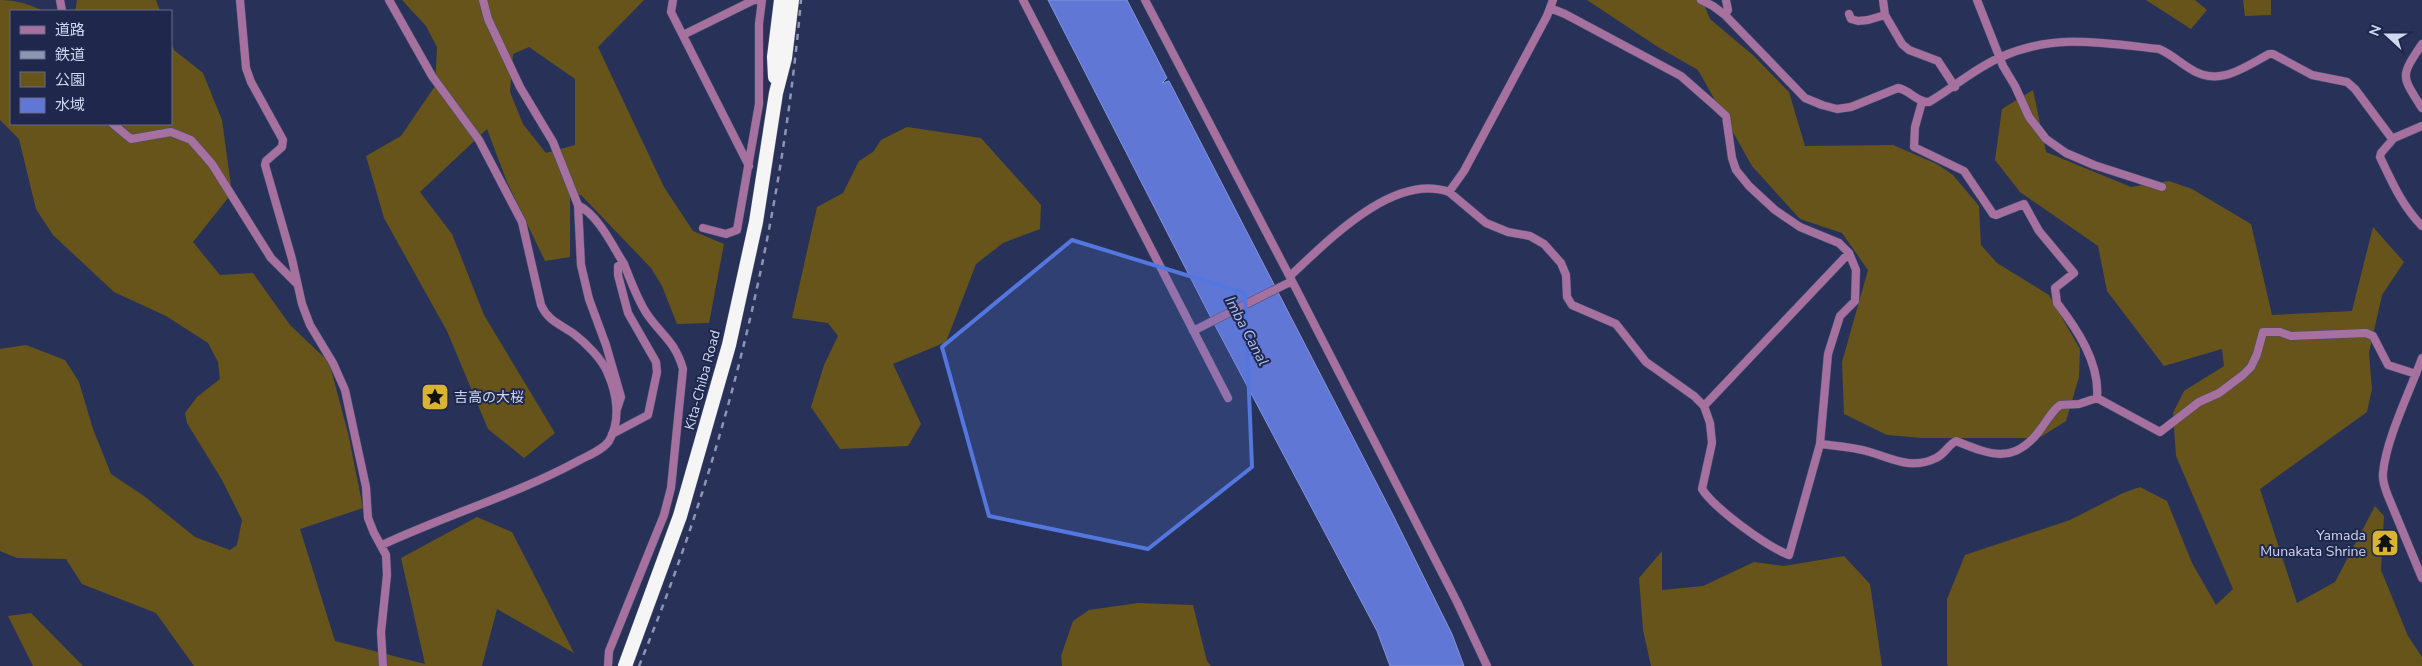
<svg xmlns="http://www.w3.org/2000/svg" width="2422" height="666" font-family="'Nunito Sans','Noto Sans JP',sans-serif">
<rect width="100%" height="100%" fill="#283258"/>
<path fill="#66541b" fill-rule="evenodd" d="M 0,0 C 16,0 29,4 43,11 L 11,11 L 11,124 L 171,124 L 171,42 L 174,50 L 203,73 L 222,120 L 232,193 L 193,242 L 220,275 L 253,273 L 290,325 L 329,362 L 348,433 L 363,508 L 300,529 L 335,641 L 425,664 L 401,558 L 477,517 L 512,532 L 574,653 L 497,609 L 482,666 L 194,666 L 156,613 L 82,584 L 66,559 L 17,558 L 0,551 L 0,349 L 26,345 L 65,360 L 79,382 L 93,429 L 111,474 L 144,496 L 195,537 L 230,550 L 237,545 L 242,520 L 222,480 L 187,423 L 185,413 L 197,397 L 220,379 L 218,362 L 208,343 L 166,316 L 114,292 L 53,235 L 36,209 L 19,139 L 0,120 Z
M 77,0 L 156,0 L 160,11 L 75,11 Z
M 402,0 L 644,0 L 598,47 L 664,187 L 693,231 L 724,244 L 709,323 L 677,324 L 662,286 L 651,268 L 581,195 L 570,196 L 570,257 L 545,261 L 507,182 L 487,129 L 420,192 L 452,234 L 484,315 L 555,433 L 524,458 L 488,429 L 447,331 L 384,218 L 366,156 L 401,136 L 435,86 L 437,47 L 426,26 ZM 529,47 L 575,79 L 575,145 L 546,153 L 523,124 L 510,92 L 513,54 Z
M 1587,0 L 1702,0 L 1710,19 L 1754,56 L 1789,92 L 1805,146 L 1893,145 L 1937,164 L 1953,175 L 1979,206 L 1981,245 L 1997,263 L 2049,295 L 2080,349 L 2079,377 L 2066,421 L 2039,438 L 1922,438 L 1887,435 L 1844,414 L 1842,362 L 1868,270 L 1842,233 L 1800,219 L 1752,166 L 1698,70 L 1658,47 Z
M 2146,0 L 2195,0 L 2207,10 L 2191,29 Z
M 2243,0 L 2271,0 L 2271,15 L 2245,16 Z
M 2033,90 L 2046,152 L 2131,187 L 2169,181 L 2192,189 L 2251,224 L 2272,315 L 2352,311 L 2373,227 L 2404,262 L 2382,295 L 2369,353 L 2372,389 L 2367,412 L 2260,489 L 2297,603 L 2335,582 L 2375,506 L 2384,516 L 2381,570 L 2408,636 L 2422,657 L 2422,666 L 1948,666 L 1947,664 L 1947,599 L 1965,555 L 2070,520 L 2123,493 L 2140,487 L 2167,501 L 2192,563 L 2216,605 L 2233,589 L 2176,456 L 2173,413 L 2184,391 L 2224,366 L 2222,349 L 2164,366 L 2107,291 L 2098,246 L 2020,192 L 1995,160 L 2002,109 Z
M 907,127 L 981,138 L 1041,205 L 1040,229 L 1003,243 L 976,264 L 946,342 L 893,364 L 921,424 L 908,446 L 840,449 L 811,407 L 824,365 L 838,336 L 828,323 L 792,318 L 817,207 L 843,193 L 859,161 L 873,152 L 881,140 Z
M 1662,551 L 1662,590 L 1703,586 L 1754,562 L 1784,566 L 1844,556 L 1870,584 L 1882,666 L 1651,666 L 1643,630 L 1639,578 Z
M 1138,603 L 1193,605 L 1207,661 L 1211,666 L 1062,666 L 1061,656 L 1073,621 L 1089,610 Z
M 31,613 L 83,666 L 33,666 L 8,616 Z"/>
<path fill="#6177d5" stroke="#8294dd" d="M 1048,0 L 1127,0 L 1167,78 L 1162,83 L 1169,81 L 1392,513 L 1452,634 L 1464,666 L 1390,666 L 1377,631 L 1209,314 Z"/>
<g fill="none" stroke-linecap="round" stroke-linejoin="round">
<defs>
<path id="street" d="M 60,0 L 62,11
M 240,0 L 246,68 L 251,82 L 283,140 L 282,147 L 266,161 L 265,165 L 292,259 L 302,304 L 310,325 L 333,363 L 345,390 L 366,487 L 368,518 L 374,533 L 386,555 L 387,575 L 381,632 L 383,666
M 483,0 L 488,19 L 520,87 L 553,142 L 578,205 L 581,265 L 589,299 L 606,345 L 621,397 L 617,409
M 673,0 L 671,12 L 749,166
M 1023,0 L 1228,398
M 1145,0 L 1292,281 L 1457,602 L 1487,666
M 1701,0 L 1713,6 L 1725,15 L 1805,98 L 1822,105 L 1837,109 L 1851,107 L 1898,88 C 1910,90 1916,102 1929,102 C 1953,88 1975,68 2001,57 C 2055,33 2103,43 2159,49 C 2171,54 2179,62 2189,68 C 2218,88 2243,68 2269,54 L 2273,54 L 2312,75 L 2347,82 L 2355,89 L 2390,136 L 2394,138 L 2422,126
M 1883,0 L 1885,15
M 1977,0 L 2003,66 L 2015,86 L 2029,117 L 2046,139 L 2066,153 L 2094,165 L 2162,187
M 1849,14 L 1851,19 L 1858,21 L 1868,20 L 1885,15 L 1902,44 L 1909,50 L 1938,61 L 1955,87
M 1725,15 L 1728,10 L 1726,0
M 683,35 L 754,0 L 762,0
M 2422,44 C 2400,77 2401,75 2422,108
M 1922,102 L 1915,127 L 1914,147 L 1964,171 L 1993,214 L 1996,215 L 2024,204 L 2039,231 L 2074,273 L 2055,288 L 2057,303 C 2077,329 2100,363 2097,398
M 113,124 L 131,139 L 171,132 L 191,140 L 212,164 L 271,258 L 296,283
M 2394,138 L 2381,153 L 2380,157 C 2392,182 2402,206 2422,226
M 1449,192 L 1486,223 L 1508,232 L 1530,236 L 1544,244 L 1561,263 L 1566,275 L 1567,297 L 1572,305 L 1616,324 L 1646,362 L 1694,396 L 1704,406 L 1710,423 L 1712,443 L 1702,489 C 1715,509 1766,546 1789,555 L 1820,444 L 1828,354 L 1840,316 L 1855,301 L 1856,270 L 1849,253 L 1839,243 L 1800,227 L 1775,210 L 1749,186 L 1736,170 L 1732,158 L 1726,116 L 1714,105 L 1681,76 L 1565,14 L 1550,8
M 578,205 C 599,216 612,245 624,264
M 703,228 L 726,234 L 737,230 L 759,104 L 759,24 L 762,0
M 1290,276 C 1327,242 1393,172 1449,192 L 1464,171 L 1547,16 L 1553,0
M 1193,331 L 1292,281
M 2422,358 C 2410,391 2386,439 2383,473 C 2382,481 2385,488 2388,496 L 2422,578
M 1704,406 L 1849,253
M 1820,444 C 1836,446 1854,447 1870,452 C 1893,459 1912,470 1936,458 C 1945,454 1948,445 1956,441 C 1991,455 2014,465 2040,430 C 2047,421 2051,412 2060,405 L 2079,404 L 2097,398 L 2160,432 L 2199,402 L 2219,393 L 2243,375 L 2251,367 L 2257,354 L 2263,332 L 2280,332 L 2291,336 L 2366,333 L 2373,336 L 2388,365 L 2416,374
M 382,545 C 446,515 515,495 578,461 C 587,456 603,450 609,441 C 621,421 617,394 608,374 C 603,360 586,343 574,334 C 560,324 548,321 541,305 L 522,222 L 479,140 L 432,76 L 389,0
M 608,666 L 609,651 L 664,515 L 671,488 L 683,369 C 675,341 662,336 647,314 C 637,299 631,281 624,264 L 618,266 L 618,275 L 628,313 L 656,362 L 657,372 L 648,415 L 612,434"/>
<path id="highway" d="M 775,77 L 774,57 L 781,0
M 625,666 L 680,516 L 729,345 L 756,222 L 776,93 L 785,58 L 792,0"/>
</defs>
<use href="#street" stroke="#465073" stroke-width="9"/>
<use href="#highway" stroke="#465073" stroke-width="15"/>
<use href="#street" stroke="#a6709f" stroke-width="8"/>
<use href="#highway" stroke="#f5f5f5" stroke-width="14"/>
<path stroke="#8d95b3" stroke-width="2.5" stroke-dasharray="6 6" stroke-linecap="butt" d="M 639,666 C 726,455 781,228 801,0"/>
</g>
<path fill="#5377df" fill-opacity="0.2" stroke="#5377df" stroke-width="4" stroke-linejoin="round" d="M 1072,240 L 1245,293 L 1252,467 L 1148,549 L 989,516 L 942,347 Z"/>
<defs>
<symbol id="sight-square" viewBox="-11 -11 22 22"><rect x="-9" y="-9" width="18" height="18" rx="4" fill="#d9b334" stroke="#1f274d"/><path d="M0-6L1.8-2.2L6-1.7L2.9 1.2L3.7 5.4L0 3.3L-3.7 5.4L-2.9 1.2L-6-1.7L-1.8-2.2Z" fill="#111"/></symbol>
<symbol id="temple-square" viewBox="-11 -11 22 22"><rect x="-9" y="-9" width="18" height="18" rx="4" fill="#d9b334" stroke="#1f274d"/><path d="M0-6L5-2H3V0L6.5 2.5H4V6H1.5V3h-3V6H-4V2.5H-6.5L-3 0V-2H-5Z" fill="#111"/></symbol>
</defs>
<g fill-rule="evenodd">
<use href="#sight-square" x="419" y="381" width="32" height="32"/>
<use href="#temple-square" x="2369" y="527" width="32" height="32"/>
</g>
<g text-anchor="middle" stroke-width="4" stroke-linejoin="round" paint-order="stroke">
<g font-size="14" fill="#d0d7f0" stroke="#1f274d">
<text transform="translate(702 380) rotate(-75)" y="5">Kita-Chiba Road</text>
</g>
<g font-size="14" fill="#d0d7f0" stroke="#1f274d" text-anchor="start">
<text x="454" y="402">吉高の大桜</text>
<text x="2366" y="540" text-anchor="end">Yamada<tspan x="2366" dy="16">Munakata Shrine</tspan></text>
</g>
<g font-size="15" font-style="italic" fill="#b1c0f0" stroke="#1f274d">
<text transform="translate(1247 331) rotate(62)" y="5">Imba Canal</text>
</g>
</g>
<rect x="10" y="10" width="162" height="115" fill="#1f274d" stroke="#666d8e"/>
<rect x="20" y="26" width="25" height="8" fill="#a6709f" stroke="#666d8e"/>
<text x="55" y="35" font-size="15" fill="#d0d7f0">道路</text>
<rect x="20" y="51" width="25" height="8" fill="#8d95b3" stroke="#666d8e"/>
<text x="55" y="60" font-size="15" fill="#d0d7f0">鉄道</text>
<rect x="20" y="72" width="25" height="15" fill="#66541b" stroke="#666d8e"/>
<text x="55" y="85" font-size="15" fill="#d0d7f0">公園</text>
<rect x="20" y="98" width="25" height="15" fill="#6177d5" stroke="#666d8e"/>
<text x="55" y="110" font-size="15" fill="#d0d7f0">水域</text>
<g transform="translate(2387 35) rotate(291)" stroke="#1f274d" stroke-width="4" paint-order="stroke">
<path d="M0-4L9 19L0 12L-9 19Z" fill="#d0d7f0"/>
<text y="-8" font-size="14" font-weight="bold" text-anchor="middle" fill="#d0d7f0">N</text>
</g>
</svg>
